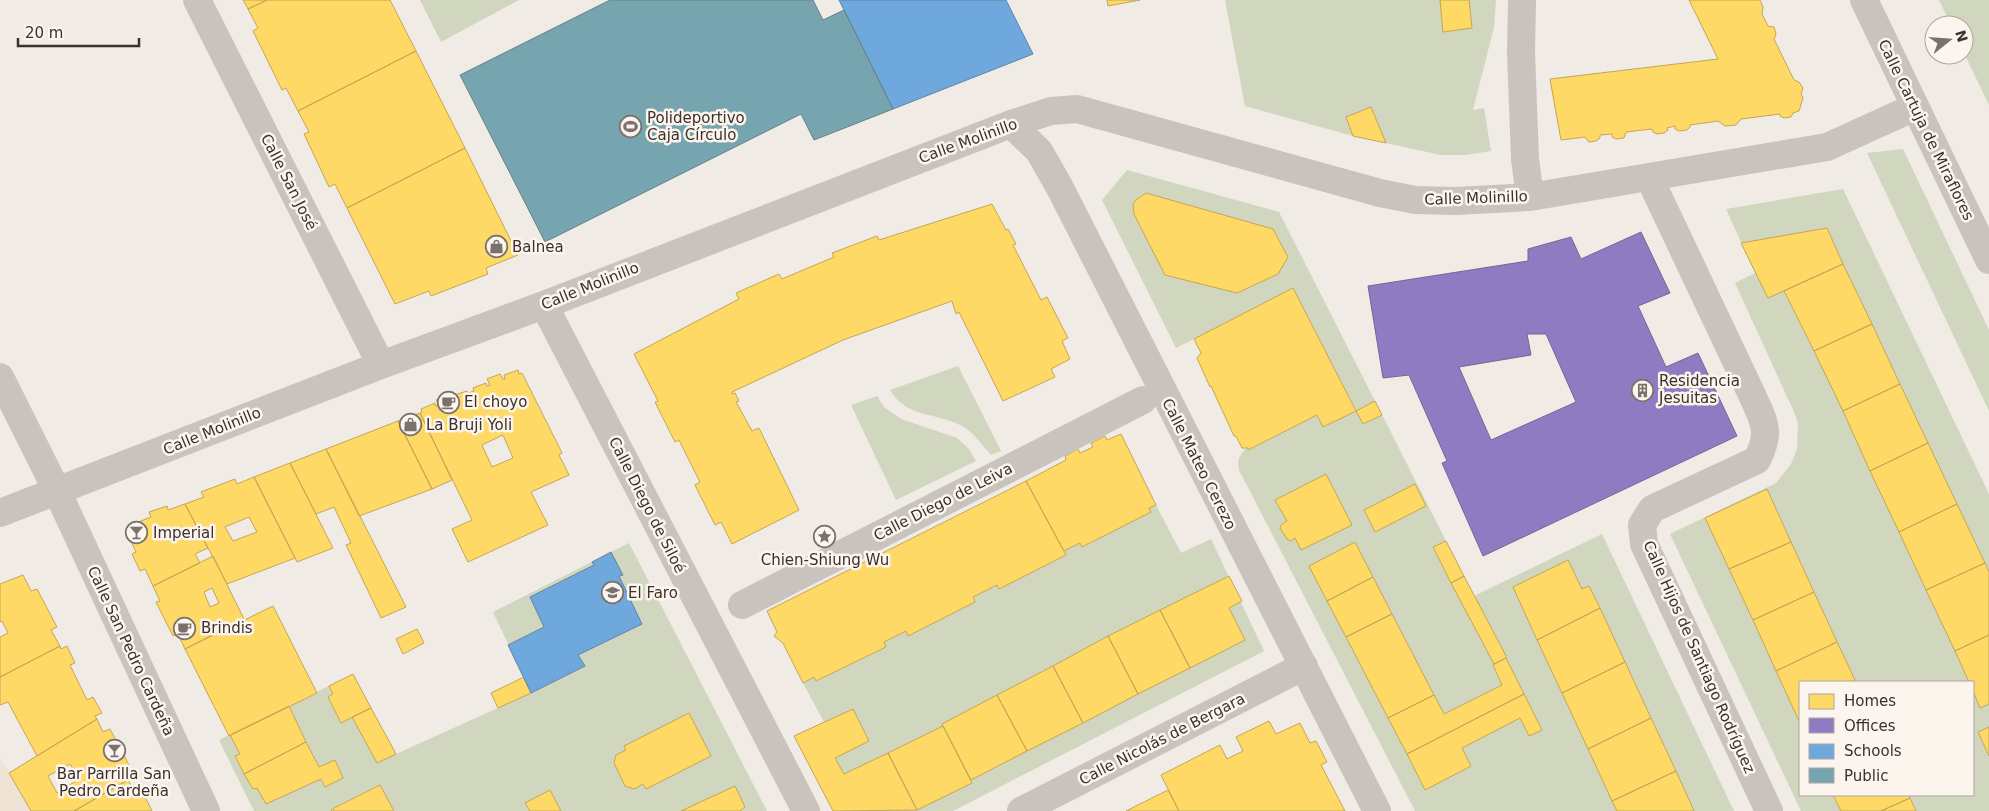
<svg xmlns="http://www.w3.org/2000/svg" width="1989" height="811" font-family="'DejaVu Sans',sans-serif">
<rect width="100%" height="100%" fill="#f0ebe5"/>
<path fill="#d1d6bf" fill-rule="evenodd" d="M 420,0 L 519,0 L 441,42 Z
M 1225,0 L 1496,0 L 1494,27 L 1473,110 L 1484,108 L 1491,151 L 1466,155 L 1441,155 L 1386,143 L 1371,107 L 1346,117 L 1353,136 L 1245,106 Z
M 1939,0 L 1989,0 L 1989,105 L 1964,53 L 1964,25 L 1951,25 Z
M 1903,149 L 1989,330 L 1989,411 L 1867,153 Z
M 1127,170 L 1279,212 L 1474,596 L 1602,534 L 1734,811 L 1415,811 L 1239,470 C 1237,460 1239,456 1246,448 L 1249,450 L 1317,415 L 1324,427 L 1356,410 L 1293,289 L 1176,348 L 1102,200 Z
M 1843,189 L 1989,494 L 1989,811 L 1801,811 L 1670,534 L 1776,483 L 1791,464 L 1797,449 L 1798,424 L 1795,414 L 1735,283 L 1755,273 L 1726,209 ZM 1800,682 L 1973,682 L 1973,795 L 1800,795 Z
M 958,366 L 1001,451 L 991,455 C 982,445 973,431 960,425 C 934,412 907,418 890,390 Z
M 877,396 L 884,407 L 901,419 L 957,438 L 968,448 L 976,461 L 896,500 L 851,405 Z
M 1156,505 L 1181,553 L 1211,539 L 1264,651 L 953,811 L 833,811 L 794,736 L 824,722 L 803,683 L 814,677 L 817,681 L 886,647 L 884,642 L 906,631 L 908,636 L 975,602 L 973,597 L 997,585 L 999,589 L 1066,555 L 1064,551 L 1080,543 L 1083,547 L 1150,512 L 1149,508 Z
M 629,543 L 767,811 L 254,811 L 219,740 L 353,674 L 396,754 L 531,693 L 493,612 Z"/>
<path fill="#eee3d5" d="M 0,757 L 9,773 L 31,811 L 0,811 Z"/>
<path fill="#ffd966" stroke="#c4a654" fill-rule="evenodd" d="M 243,0 L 267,0 L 248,9 Z
M 267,0 L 390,0 L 416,51 L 298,111 L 286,88 L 282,90 L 253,31 L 258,28 L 248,9 Z
M 1107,0 L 1140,0 L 1108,6 Z
M 1440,0 L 1469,0 L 1472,28 L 1443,32 Z
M 1689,0 L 1760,0 L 1763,7 L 1762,14 L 1768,26 L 1774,27 L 1776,34 L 1774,39 L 1794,80 L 1799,82 L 1803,88 L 1801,94 L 1803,98 L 1799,111 L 1793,113 L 1791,117 L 1784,118 L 1780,116 L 1780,114 L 1741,119 L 1736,125 L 1725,126 L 1718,121 L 1690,125 L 1690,127 L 1687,130 L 1679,131 L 1675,129 L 1675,126 L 1667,128 L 1668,130 L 1664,133 L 1657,134 L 1653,132 L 1652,129 L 1626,132 L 1624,138 L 1616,139 L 1612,137 L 1612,134 L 1600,135 L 1600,138 L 1596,141 L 1589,142 L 1585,137 L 1561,140 L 1550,79 L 1718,59 Z
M 416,51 L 465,148 L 347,208 L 335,184 L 329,187 L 304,134 L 309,132 L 298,111 Z
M 1371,107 L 1386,143 L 1353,136 L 1346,117 Z
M 465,148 L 518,255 L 486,268 L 488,274 L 431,296 L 429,291 L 395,304 L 347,208 Z
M 1146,193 L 1273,229 L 1288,257 L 1278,274 L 1237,293 L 1165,275 L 1134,214 L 1133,204 L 1136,200 Z
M 992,204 L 1006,230 L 1008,229 L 1016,244 L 1013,245 L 1041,300 L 1047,297 L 1068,338 L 1062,341 L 1070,359 L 1051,369 L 1055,377 L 1003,401 L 959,312 L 956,314 L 952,301 L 843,340 L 732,392 L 732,394 L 735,393 L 739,401 L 736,402 L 752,431 L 759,428 L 799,510 L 732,544 L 721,522 L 715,525 L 695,485 L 700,482 L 679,440 L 675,442 L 655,402 L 658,401 L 634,354 L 739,299 L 736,293 L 779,274 L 782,279 L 834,257 L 832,253 L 877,236 L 879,240 Z
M 1827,228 L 1843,264 L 1768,298 L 1741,243 Z
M 1843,264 L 1872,324 L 1814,351 L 1784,291 Z
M 1293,288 L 1356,411 L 1323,427 L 1317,415 L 1248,450 L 1248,448 L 1242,448 L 1236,436 L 1234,436 L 1211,386 L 1210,387 L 1197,358 L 1201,353 L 1194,339 Z
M 1872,324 L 1900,384 L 1843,411 L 1814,351 Z
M 518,370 L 519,374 L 522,373 L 562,453 L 559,455 L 569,475 L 531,492 L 548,525 L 468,562 L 452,529 L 472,520 L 420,413 L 422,412 L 421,409 L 435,403 L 435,406 L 439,405 L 436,400 L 450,394 L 452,400 L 456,399 L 454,395 L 467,391 L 468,393 L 474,391 L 473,388 L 486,383 L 487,386 L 490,385 L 487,379 L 500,374 L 503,379 L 505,379 L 504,375 ZM 503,435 L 513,458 L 492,467 L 482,445 Z
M 1900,384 L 1928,443 L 1870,471 L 1843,411 Z
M 1375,401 L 1382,415 L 1363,424 L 1356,411 Z
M 420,413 L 452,480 L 432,489 L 398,421 Z
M 398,421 L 432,489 L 359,516 L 326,449 Z
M 1121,434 L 1156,505 L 1149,508 L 1151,512 L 1082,547 L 1080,543 L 1064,551 L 1026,481 L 1066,460 L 1065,456 L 1078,449 L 1080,453 L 1093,447 L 1091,443 L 1105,436 L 1107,440 Z
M 1928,443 L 1957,504 L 1899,532 L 1870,471 Z
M 326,449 L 406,607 L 381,618 L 346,545 L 351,543 L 334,507 L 316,514 L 290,463 Z
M 290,463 L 333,548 L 297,562 L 254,477 Z
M 1326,474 L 1352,525 L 1301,550 L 1295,538 L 1291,541 L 1287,539 L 1280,528 L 1282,524 L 1287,521 L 1275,500 Z
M 254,477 L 295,558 L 227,584 L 185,504 L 204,497 L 201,492 L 235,479 L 237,484 ZM 249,517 L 257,532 L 233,541 L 225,527 Z
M 1026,481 L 1066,555 L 999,589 L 997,585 L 973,597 L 975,602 L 908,636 L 906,631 L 884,642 L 886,647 L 816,681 L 814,677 L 803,683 L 783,643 L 774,636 L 777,632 L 767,611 Z
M 1415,484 L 1426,506 L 1375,532 L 1364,510 Z
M 1767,489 L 1791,542 L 1729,569 L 1705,518 Z
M 185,504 L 208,548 L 195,554 L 200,563 L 153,586 L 145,569 L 140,571 L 132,554 L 136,552 L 129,537 L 129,527 L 133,524 L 151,517 L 149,512 L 167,506 L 168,510 Z
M 1957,504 L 1985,563 L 1926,590 L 1899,532 Z
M 1446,541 L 1464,576 L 1451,583 L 1433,547 Z
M 1355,542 L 1373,577 L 1327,601 L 1309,566 Z
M 1791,542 L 1814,592 L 1753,620 L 1729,569 Z
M 213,556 L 244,619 L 185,649 L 178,634 L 173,636 L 156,602 L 160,601 L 153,586 ZM 212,588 L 219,603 L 210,607 L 204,592 Z
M 1568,560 L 1582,589 L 1589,586 L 1600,608 L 1537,640 L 1513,587 Z
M 1985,563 L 1989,572 L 1989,635 L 1955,651 L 1926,590 Z
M 23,575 L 31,591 L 37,589 L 57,627 L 51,630 L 60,646 L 0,677 L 0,637 L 8,633 L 2,621 L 0,622 L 0,584 Z
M 1229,576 L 1242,601 L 1229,608 L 1245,640 L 1190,668 L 1160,610 Z
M 1464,576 L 1506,656 L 1506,658 L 1494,664 L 1451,583 Z
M 1373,577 L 1392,614 L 1346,637 L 1327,601 Z
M 1814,592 L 1837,642 L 1776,671 L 1753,620 Z
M 273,606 L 317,693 L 229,736 L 185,649 Z
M 1600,608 L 1625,662 L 1562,693 L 1537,640 Z
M 1160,610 L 1190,668 L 1138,694 L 1108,636 Z
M 1392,614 L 1434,695 L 1388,718 L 1346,637 Z
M 417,629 L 424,643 L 403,654 L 396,639 Z
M 1989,635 L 1989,704 L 1980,708 L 1973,691 L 1973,682 L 1969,682 L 1955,651 Z
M 1108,636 L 1138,694 L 1083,723 L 1053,666 Z
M 1837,642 L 1856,682 L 1800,682 L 1800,723 L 1776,671 Z
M 60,646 L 61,649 L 67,646 L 75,663 L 70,665 L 87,700 L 93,697 L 102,713 L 95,716 L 97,719 L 37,756 L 8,702 L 0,705 L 0,677 Z
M 1506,658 L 1524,694 L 1407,754 L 1388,718 L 1434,695 L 1444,714 L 1502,685 L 1493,665 Z
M 1625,662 L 1651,718 L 1588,749 L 1562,693 Z
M 1053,666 L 1083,723 L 1027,751 L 997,695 Z
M 353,674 L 371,708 L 341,723 L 328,697 L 333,694 L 329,686 Z
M 524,677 L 531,693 L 498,708 L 491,693 Z
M 1524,694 L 1542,730 L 1529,736 L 1520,718 L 1462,748 L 1471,766 L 1425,790 L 1407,754 Z
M 997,695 L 1027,751 L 971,780 L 942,724 Z
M 289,706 L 306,742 L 244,774 L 235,756 L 240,754 L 230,735 Z
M 371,708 L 396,754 L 377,763 L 352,717 Z
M 853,709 L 869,741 L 835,758 L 844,774 L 888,753 L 917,810 L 833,811 L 794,736 Z
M 689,713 L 711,756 L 646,789 L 643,784 L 634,789 L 625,786 L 614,763 L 616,755 L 626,750 L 624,746 Z
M 1651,718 L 1676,771 L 1612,801 L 1588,749 Z
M 97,719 L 103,732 L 110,729 L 129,765 L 123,769 L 128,780 L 74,811 L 31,811 L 9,773 ZM 70,764 L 79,779 L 57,793 L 48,776 Z
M 1269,721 L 1276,734 L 1300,723 L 1310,743 L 1316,741 L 1327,762 L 1321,765 L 1345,811 L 1179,811 L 1161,775 L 1220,745 L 1227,759 L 1243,751 L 1236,737 Z
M 943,726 L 972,783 L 917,810 L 888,753 Z
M 1989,727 L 1989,756 L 1978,732 Z
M 306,742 L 319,767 L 335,760 L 343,778 L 325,787 L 321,779 L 266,804 L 257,788 L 253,789 L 244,774 Z
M 1676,771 L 1694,811 L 1617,811 L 1612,801 Z
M 128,780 L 136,794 L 142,791 L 152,811 L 74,811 Z
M 380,785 L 394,811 L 331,811 L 334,808 Z
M 735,786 L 745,807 L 740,811 L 681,811 Z
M 550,790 L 561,811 L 530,811 L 525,803 Z
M 1168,790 L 1179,811 L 1126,811 Z
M 1833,795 L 1909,795 L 1910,798 L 1881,811 L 1841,811 Z
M 1910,798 L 1916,811 L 1881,811 Z"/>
<path fill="#8e7cc3" stroke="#756595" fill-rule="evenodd" d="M 1641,232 L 1670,293 L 1638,306 L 1666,367 L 1698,353 L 1737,436 L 1483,556 L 1442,463 L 1447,461 L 1409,375 L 1383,378 L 1368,286 L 1528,261 L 1528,249 L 1571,237 L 1581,259 ZM 1527,334 L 1546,334 L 1576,402 L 1491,440 L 1459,367 L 1531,355 Z"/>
<path fill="#6fa8dc" stroke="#5f84a7" d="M 839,0 L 1006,0 L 1033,54 L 893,109 Z
M 611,552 L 623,575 L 619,576 L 642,624 L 578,655 L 585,666 L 531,693 L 508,645 L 544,627 L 530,597 L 594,565 L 592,562 Z"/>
<path fill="#76a5af" stroke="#648287" d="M 610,0 L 813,0 L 823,20 L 844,10 L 893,109 L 814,140 L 801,114 L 545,242 L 460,75 Z"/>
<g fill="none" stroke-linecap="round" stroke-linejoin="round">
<path stroke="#c9c3be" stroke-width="28" d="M 1521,53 L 1522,0
M 742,605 L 1143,400"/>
<path stroke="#c9c3be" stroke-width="28" d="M 197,0 L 381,365
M 1521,53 L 1525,159 L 1530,197
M 1011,124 L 1039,151 L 1060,188 L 1377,811
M 1649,177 L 1753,397 C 1765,424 1771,432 1757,460 L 1652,509 L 1642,525 L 1644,544 L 1769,811
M 544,305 L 806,811
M 0,377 L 57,491 L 206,811
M 0,513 L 381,365 L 544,305 L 1011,124 L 1051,111 L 1077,109 L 1380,193 L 1415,200 L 1456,201 L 1530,197 L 1827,147 L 1915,107
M 1021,811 L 1304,666"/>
<path stroke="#c9c3be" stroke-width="28" d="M 1864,0 L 1989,260"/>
</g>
<defs>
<symbol id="stadium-ring" viewBox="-11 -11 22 22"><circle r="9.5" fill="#fbf5ee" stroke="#7a716c" stroke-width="1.5"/><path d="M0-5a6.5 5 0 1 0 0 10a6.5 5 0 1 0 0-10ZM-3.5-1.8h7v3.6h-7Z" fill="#7a716c"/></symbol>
<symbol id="shop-ring" viewBox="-11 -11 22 22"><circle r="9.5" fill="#fbf5ee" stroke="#7a716c" stroke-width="1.5"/><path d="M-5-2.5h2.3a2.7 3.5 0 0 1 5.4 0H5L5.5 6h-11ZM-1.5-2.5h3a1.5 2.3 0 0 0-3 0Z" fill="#7a716c"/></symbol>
<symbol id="building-ring" viewBox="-11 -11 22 22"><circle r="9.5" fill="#fbf5ee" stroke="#7a716c" stroke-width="1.5"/><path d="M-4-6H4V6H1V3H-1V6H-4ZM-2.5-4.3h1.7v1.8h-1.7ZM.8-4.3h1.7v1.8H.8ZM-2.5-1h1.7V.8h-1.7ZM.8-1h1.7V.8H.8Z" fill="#7a716c"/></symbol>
<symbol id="cafe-ring" viewBox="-11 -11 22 22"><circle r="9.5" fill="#fbf5ee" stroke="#7a716c" stroke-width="1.5"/><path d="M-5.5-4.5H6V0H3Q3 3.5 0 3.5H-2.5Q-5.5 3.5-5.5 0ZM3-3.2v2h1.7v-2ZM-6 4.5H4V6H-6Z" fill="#7a716c"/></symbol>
<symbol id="bar-ring" viewBox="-11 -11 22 22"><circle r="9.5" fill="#fbf5ee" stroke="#7a716c" stroke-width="1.5"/><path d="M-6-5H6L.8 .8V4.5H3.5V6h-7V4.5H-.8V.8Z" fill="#7a716c"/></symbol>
<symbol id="sight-ring" viewBox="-11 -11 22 22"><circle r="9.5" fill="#fbf5ee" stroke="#7a716c" stroke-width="1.5"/><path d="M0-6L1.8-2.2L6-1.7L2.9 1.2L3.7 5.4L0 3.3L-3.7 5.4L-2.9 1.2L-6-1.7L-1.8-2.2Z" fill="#7a716c"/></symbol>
<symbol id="school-ring" viewBox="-11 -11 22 22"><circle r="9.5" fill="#fbf5ee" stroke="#7a716c" stroke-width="1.5"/><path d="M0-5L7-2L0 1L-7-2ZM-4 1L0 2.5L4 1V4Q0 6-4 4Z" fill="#7a716c"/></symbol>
</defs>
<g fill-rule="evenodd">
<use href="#stadium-ring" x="618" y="114" width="25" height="25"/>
<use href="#shop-ring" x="484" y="234" width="25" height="25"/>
<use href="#building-ring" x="1630" y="378" width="25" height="25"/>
<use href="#cafe-ring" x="436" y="390" width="25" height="25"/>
<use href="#shop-ring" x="398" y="412" width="25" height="25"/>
<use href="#bar-ring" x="124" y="520" width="25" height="25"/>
<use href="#sight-ring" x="812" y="524" width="25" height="25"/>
<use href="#school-ring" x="600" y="580" width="25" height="25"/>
<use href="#cafe-ring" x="172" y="616" width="25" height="25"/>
<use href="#bar-ring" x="102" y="738" width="25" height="25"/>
</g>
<g text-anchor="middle" stroke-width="5" stroke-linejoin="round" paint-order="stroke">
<g font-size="15" fill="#3b302b" stroke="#fbf5ee" text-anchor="start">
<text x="647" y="123">Polideportivo<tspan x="647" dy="17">Caja Círculo</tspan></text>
<text x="512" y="252">Balnea</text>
<text x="1659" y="386">Residencia<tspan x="1659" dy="17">Jesuitas</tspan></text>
<text x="464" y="407">El choyo</text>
<text x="426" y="430">La Bruji Yoli</text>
<text x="153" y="538">Imperial</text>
<text x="825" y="565" text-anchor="middle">Chien-Shiung Wu</text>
<text x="628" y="598">El Faro</text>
<text x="201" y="633">Brindis</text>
<text x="114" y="779" text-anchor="middle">Bar Parrilla San<tspan x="114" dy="17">Pedro Cardeña</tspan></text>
</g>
<g font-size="15" fill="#3b302b" stroke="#fbf5ee">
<text transform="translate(1926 130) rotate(64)" y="5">Calle Cartuja de Miraflores</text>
<text transform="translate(968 141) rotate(-20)" y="5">Calle Molinillo</text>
<text transform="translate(289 182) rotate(63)" y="5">Calle San José</text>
<text transform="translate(1476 198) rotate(-2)" y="5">Calle Molinillo</text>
<text transform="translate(590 286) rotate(-22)" y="5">Calle Molinillo</text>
<text transform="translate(212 431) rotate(-22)" y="5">Calle Molinillo</text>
<text transform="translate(1199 464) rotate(63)" y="5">Calle Mateo Cerezo</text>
<text transform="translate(943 502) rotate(-27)" y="5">Calle Diego de Leiva</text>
<text transform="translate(647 505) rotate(63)" y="5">Calle Diego de Siloé</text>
<text transform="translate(131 651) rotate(65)" y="5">Calle San Pedro Cardeña</text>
<text transform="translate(1699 657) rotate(66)" y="5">Calle Hijos de Santiago Rodríguez</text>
<text transform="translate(1162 739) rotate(-27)" y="5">Calle Nicolás de Bergara</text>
</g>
</g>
<rect x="1799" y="681" width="175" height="115" fill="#fbf5ee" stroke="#aea6a0"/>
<rect x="1809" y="694" width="25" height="15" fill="#ffd966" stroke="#aea6a0"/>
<text x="1844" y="706" font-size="15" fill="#3b302b">Homes</text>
<rect x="1809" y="718" width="25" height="15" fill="#8e7cc3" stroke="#aea6a0"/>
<text x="1844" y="731" font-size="15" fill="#3b302b">Offices</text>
<rect x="1809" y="744" width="25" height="15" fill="#6fa8dc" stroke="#aea6a0"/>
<text x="1844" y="756" font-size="15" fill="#3b302b">Schools</text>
<rect x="1809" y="768" width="25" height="15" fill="#76a5af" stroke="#aea6a0"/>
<text x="1844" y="781" font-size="15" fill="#3b302b">Public</text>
<g transform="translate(1949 40) rotate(73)"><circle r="24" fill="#fbf5ee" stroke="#aea6a0"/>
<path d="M0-4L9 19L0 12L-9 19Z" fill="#7a716c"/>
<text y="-8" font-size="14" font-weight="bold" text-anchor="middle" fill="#3b302b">N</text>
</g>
<path d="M18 38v8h121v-8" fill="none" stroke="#3b302b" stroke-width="2.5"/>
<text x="25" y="38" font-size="15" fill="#3b302b" stroke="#fbf5ee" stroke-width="4" paint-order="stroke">20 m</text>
</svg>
